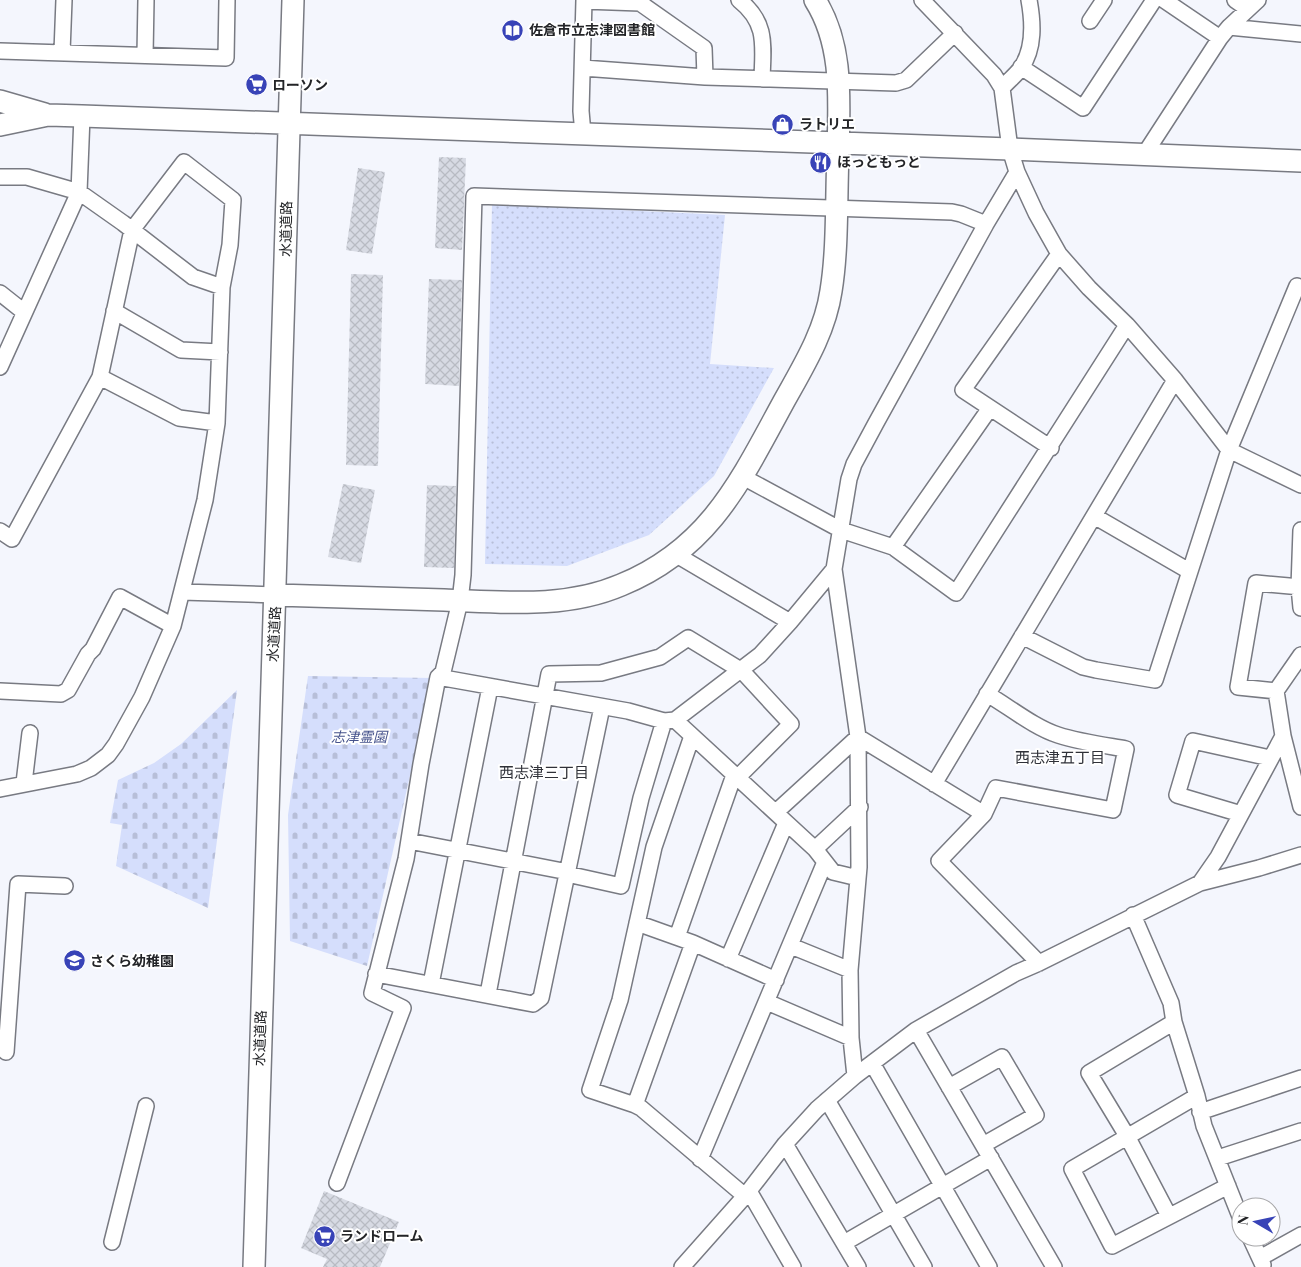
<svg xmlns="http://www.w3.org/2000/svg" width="1301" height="1267" font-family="'Playfair Display','Noto Sans JP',serif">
<defs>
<pattern id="cemetery-stones" width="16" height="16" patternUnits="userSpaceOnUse" patternTransform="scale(1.25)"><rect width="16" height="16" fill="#d5defc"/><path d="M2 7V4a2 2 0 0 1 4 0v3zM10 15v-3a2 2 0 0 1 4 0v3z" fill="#b7bed8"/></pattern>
<pattern id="park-dots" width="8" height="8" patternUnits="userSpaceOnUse" patternTransform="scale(1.25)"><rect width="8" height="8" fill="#d5defc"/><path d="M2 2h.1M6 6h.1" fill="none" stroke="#b7bed8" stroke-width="1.8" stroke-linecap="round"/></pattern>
<pattern id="building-cross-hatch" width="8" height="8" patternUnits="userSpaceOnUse" patternTransform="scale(1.25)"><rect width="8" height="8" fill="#d7dae3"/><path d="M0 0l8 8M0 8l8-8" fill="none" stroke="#b8bbc3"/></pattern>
</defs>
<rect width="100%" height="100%" fill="#f4f6fd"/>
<path fill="url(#cemetery-stones)" d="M 308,676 L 432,678 L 367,966 L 290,941 L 288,815 Z
M 237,690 L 208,908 L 116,866 L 122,825 L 110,823 L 118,780 L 154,763 L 181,744 Z"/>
<path fill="url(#park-dots)" d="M 492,204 L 725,215 L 710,364 L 774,368 L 714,476 L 649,535 L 567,566 L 485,564 Z"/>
<path fill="url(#building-cross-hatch)" d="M 439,157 L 466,158 L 462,250 L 435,248 Z
M 358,168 L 385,172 L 372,254 L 346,250 Z
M 351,274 L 383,275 L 378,466 L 346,465 Z
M 429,279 L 462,280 L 459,386 L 425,384 Z
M 343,484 L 375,490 L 361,563 L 328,557 Z
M 427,485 L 456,486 L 454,568 L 424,567 Z
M 324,1191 L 399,1222 L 380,1267 L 323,1267 L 327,1259 L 301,1248 Z"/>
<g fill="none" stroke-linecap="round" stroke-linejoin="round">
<defs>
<path id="street" d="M 739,0 C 768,23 763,46 762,79
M 922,0 L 994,75 L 1002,88
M 1029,0 C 1033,22 1035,48 1021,68 C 1016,75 1008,81 1002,88 L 1010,149 L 1017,172 L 1036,213 L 1059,254 L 1089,288 L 1127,325 L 1175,380 L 1229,450 L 1301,485
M 1164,0 L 1220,38
M 1235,0 L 1248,9
M 584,1 L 640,3 L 642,0
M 640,3 L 704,48 L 705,77
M 1090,21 L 1104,0
M 1229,27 L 1258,0
M 0,51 L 226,58 L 227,0
M 62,52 L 64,0
M 145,55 L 146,0
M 1021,67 L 1083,108 L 1154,0
M 583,68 L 705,77 L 896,83 L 906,80 L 955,33
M 583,134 L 581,111 L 584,0
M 1144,155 L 1220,38 L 1229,27 L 1301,34
M 0,177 L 27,177 L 79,192 L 123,223 L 193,277 L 222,287
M 0,293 L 24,312
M 114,311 L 181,350 L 220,352
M 0,367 L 79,192 L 82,116
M 100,377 L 179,418 L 217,423
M 1051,448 L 963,390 L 1059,254
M 743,477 L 841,530 L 893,547 L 956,593 L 1127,325
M 1094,516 L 1189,571
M 1301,530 L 1299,587 L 1301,608
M 0,531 L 12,539 L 100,377 L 132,230 L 184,162 L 233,200 L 230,245 L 222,287 L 217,423 L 205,500 L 173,626 L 142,697 L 116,744 L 108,755 L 91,768 L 77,774 L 0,789
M 893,547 L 990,408
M 675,554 L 790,622
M 182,592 L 276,595
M 1022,636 L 1083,667 L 1096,670 L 1155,680 L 1229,450 L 1297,286
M 438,677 L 628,711 L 664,721 L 675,720 L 760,655 L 790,622 L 834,569
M 0,691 L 61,694 L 68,690 L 88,654 L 93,649 L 120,597 L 173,626
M 1276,691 L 1238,687 L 1256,583 L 1301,587
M 987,694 C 1008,706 1035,728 1058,735 C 1080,742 1103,745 1126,749 L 1113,810 L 996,788 L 984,814 L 939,861 L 1039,963
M 675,720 L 815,849 L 833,872 L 858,878
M 692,736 L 654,847 L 620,1000 L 590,1090 L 635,1105 L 641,1108 L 745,1196
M 1283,736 L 1301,807
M 24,783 L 30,733
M 934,784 L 1175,380
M 776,812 L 858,737 L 984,814
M 1241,814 L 1177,795 L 1193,741 L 1270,758
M 409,841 L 568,872
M 815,849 L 860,807
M 567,874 L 621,886 L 641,798 L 664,721
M 1200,883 L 1218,857 L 1283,736 L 1276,691 L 1301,655
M 1133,915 L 1171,1003 L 1174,1022 L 1197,1096 L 1204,1126 L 1241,1219
M 637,923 L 693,943 L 776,980
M 677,937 L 734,775
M 791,946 L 850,970
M 728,959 L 786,823
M 376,974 L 533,1004 L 541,998 L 602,707
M 431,984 L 490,687
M 488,994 L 549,674 L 601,673 L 660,657 L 688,638 L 742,671 L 791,724 L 737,778
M 767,1002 L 851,1038
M 916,1030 L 1054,1267
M 6,1052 L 18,884 L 65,886
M 872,1063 L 989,1267
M 855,1076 L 851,1038 L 850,970 L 859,867 L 858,737 L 834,569 L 849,479 L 854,464 L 876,423 L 986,224 L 1017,172
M 949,1087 L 1002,1057 L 1036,1115 L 983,1145
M 1197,1096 L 1072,1169 L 1112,1246 L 1228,1186
M 827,1100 L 924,1267
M 635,1105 L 693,943
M 1200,1112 L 1301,1078
M 785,1144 L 858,1267
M 1218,1158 L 1301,1131
M 700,1159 L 825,862
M 337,1183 L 403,1008 L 372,993 L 406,859 L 421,764 L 438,677 L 443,672 L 460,601 L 463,575 L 474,196 L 952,212 L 961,214 L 986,224
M 749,1191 L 793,1267
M 1169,1216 L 1127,1136 L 1089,1073 L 1174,1022
M 1250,1237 L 1263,1265
M 112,1242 L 146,1106
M 844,1243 L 991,1158
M 1260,1258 L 1301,1235
M 682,1267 L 745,1196 L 785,1144 L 817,1109 L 855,1076 L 916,1030 L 1016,973 L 1039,963 L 1200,883 L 1259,868 L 1301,855"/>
<path id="secondary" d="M 0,101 L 45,114
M 0,125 L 48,115 L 82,116 L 1010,149 L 1301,161
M 276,595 C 332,597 388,598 444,600 C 503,602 565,609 621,585 C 709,549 740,482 783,403 C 803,367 825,332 831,291 C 838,248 836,198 838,154 C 839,101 844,46 815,0
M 254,1267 L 293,0"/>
</defs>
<use href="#street" stroke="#787a82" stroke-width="18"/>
<use href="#secondary" stroke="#787a82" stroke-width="24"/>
<use href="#street" stroke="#fff" stroke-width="15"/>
<use href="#secondary" stroke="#fff" stroke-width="21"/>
</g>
<defs>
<symbol id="library-disc" viewBox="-11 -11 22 22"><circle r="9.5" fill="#3843b7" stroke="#fff"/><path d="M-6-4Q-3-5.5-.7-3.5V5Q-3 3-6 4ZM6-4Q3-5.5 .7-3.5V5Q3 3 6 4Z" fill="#fff"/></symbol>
<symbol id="supermarket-disc" viewBox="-11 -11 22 22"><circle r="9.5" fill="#3843b7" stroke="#fff"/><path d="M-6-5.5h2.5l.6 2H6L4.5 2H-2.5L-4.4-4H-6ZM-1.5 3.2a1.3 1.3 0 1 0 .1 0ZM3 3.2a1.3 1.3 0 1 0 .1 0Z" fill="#fff"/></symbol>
<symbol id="shop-disc" viewBox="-11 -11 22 22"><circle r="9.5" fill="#3843b7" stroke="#fff"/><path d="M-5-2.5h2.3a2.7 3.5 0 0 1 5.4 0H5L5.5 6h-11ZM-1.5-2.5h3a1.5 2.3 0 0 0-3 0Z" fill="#fff"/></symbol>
<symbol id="restaurant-disc" viewBox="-11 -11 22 22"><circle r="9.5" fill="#3843b7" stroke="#fff"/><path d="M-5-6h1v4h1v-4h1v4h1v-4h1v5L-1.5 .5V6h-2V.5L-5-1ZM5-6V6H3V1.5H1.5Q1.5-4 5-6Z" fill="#fff"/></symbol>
<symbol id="school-disc" viewBox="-11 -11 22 22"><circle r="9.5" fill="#3843b7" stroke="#fff"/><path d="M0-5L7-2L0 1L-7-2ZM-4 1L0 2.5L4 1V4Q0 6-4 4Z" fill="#fff"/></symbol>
</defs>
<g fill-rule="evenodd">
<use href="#library-disc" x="500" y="18" width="25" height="25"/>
<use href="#supermarket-disc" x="244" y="72" width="25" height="25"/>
<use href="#shop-disc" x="770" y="112" width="25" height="25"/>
<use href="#restaurant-disc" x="808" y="150" width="25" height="25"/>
<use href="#school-disc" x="62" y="948" width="25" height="25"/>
<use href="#supermarket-disc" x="312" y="1224" width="25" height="25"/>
</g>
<g text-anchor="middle" stroke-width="4" stroke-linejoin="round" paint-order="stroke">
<g font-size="14" font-weight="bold" fill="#232427" stroke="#fff" text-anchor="start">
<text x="529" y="35">佐倉市立志津図書館</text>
<text x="272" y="90">ローソン</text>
<text x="799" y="129">ラトリエ</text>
<text x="837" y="167">ほっともっと</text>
<text x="90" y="966">さくら幼稚園</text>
<text x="340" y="1241">ランドローム</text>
</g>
<g font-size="14" fill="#232427" stroke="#fff">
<text transform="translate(286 229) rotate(-89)" y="5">水道道路</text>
<text transform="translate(274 634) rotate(-87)" y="5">水道道路</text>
<text transform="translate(260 1038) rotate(-88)" y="5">水道道路</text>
</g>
<g font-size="14" font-style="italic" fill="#46538c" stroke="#fff">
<text x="359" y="742">志津霊園</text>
</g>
<g font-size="15" fill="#2f3138" stroke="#fff">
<text x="1060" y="763">西志津五丁目</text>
<text x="544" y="778">西志津三丁目</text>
</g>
</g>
<g transform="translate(1256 1222) rotate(279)"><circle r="24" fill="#ffffff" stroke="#a7a7a9"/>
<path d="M0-4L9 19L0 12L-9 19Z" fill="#3843b7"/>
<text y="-8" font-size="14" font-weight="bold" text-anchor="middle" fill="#232427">N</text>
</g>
</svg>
